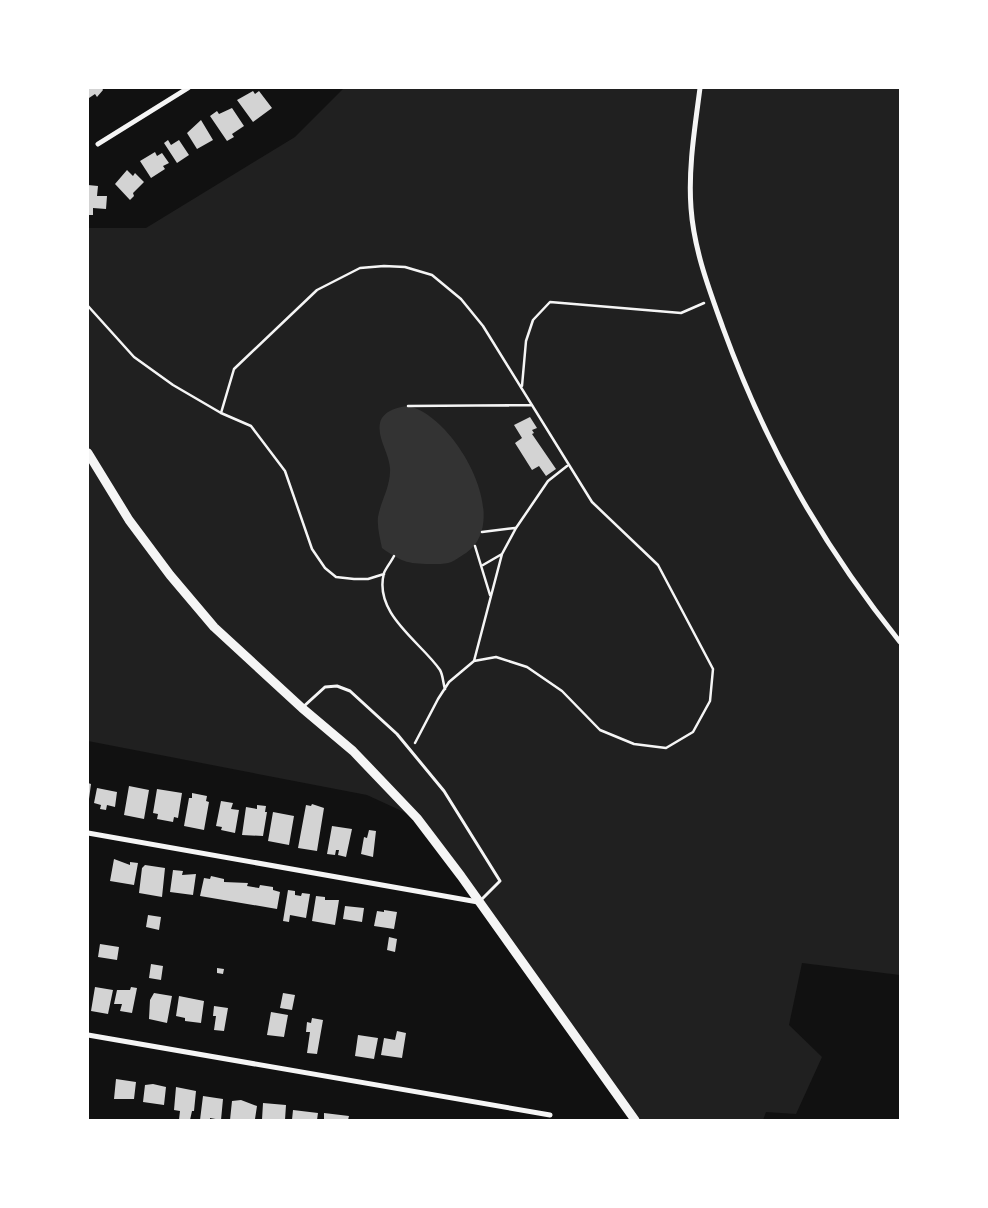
<svg xmlns="http://www.w3.org/2000/svg" width="988" height="1208" font-family="Helvetica,sans-serif">
<rect width="100%" height="100%" fill="#111"/>
<path fill="#202020" d="M 344,88 L 900,88 L 900,975 L 802,963 L 789,1025 L 822,1057 L 796,1114 L 766,1112 L 763,1120 L 635,1120 L 417,818 L 367,795 L 88,741 L 88,228 L 146,228 L 295,137 Z"/>
<path fill="#333" d="M 408,406 C 454,415 514,520 466,553 C 452,562 451,564 435,564 C 409,564 403,563 382,548 C 380,538 377,527 378,517 C 381,500 391,486 390,468 C 389,453 377,438 380,423 C 383,411 397,407 408,406 Z"/>
<path fill="#d3d3d3" d="M 88,88 L 102,88 L 103,90 L 97,97 L 95,94 L 89,98 Z
M 253,91 L 255,94 L 259,91 L 272,108 L 253,122 L 237,100 Z
M 232,108 L 244,126 L 232,134 L 234,137 L 227,141 L 210,116 L 217,111 L 219,114 Z
M 201,120 L 213,140 L 197,149 L 187,133 Z
M 168,140 L 171,145 L 179,140 L 189,155 L 177,163 L 164,143 Z
M 155,152 L 157,156 L 162,153 L 169,163 L 163,166 L 165,169 L 151,178 L 140,161 Z
M 127,170 L 133,176 L 135,173 L 144,182 L 133,193 L 134,196 L 130,200 L 115,184 Z
M 88,185 L 98,186 L 97,196 L 107,196 L 106,209 L 93,208 L 93,215 L 88,215 Z
M 530,417 L 537,428 L 532,430 L 534,433 L 532,434 L 556,469 L 546,476 L 539,466 L 532,470 L 515,443 L 522,438 L 514,425 Z
M 88,783 L 91,784 L 89,799 L 88,799 Z
M 129,786 L 149,790 L 144,819 L 124,815 Z
M 97,788 L 117,792 L 115,807 L 107,805 L 106,810 L 100,809 L 101,805 L 94,803 Z
M 157,789 L 182,793 L 178,818 L 174,817 L 173,822 L 157,819 L 158,814 L 153,813 Z
M 192,793 L 207,796 L 206,801 L 209,802 L 204,830 L 184,826 L 189,798 L 192,798 Z
M 221,801 L 233,803 L 231,809 L 239,810 L 235,833 L 221,830 L 222,827 L 216,826 Z
M 312,804 L 324,808 L 317,851 L 298,848 L 306,805 L 311,806 Z
M 257,805 L 266,806 L 265,812 L 267,812 L 263,836 L 242,835 L 246,807 L 257,809 Z
M 273,812 L 294,816 L 289,845 L 268,841 Z
M 332,826 L 352,829 L 346,857 L 338,855 L 339,850 L 336,850 L 335,855 L 327,854 Z
M 369,830 L 376,831 L 373,857 L 361,854 L 364,837 L 367,838 Z
M 114,859 L 130,865 L 130,862 L 138,863 L 134,885 L 110,881 Z
M 145,865 L 165,868 L 162,897 L 139,893 L 142,868 Z
M 173,870 L 183,871 L 182,875 L 196,874 L 193,895 L 170,892 Z
M 211,876 L 224,879 L 224,882 L 248,883 L 247,886 L 259,888 L 260,885 L 273,887 L 273,890 L 280,892 L 277,909 L 200,896 L 204,878 L 210,879 Z
M 288,890 L 295,891 L 295,895 L 301,896 L 302,893 L 310,894 L 306,918 L 290,915 L 289,922 L 283,921 Z
M 316,896 L 325,897 L 325,900 L 339,900 L 335,925 L 312,921 Z
M 345,906 L 364,908 L 362,922 L 343,919 Z
M 384,910 L 397,912 L 394,929 L 374,926 L 377,911 L 384,912 Z
M 148,915 L 161,917 L 159,930 L 146,927 Z
M 389,937 L 397,939 L 395,952 L 387,950 Z
M 100,944 L 119,947 L 117,960 L 98,957 Z
M 151,964 L 163,966 L 161,980 L 149,978 Z
M 217,968 L 224,969 L 223,974 L 217,973 Z
M 95,987 L 113,990 L 108,1014 L 91,1011 Z
M 131,987 L 137,988 L 132,1013 L 120,1011 L 122,1004 L 114,1004 L 117,990 L 130,990 Z
M 154,993 L 172,996 L 167,1023 L 149,1019 L 150,1000 Z
M 283,993 L 295,995 L 292,1010 L 280,1008 Z
M 179,996 L 204,1001 L 201,1023 L 185,1021 L 185,1018 L 176,1016 Z
M 214,1006 L 228,1008 L 224,1031 L 214,1030 L 216,1016 L 213,1016 Z
M 271,1012 L 288,1015 L 284,1037 L 267,1035 Z
M 312,1018 L 323,1020 L 317,1054 L 307,1053 L 310,1032 L 306,1032 L 307,1022 L 311,1023 Z
M 397,1031 L 406,1033 L 402,1058 L 381,1055 L 384,1038 L 395,1040 Z
M 358,1035 L 378,1038 L 374,1059 L 355,1056 Z
M 116,1079 L 136,1082 L 134,1099 L 114,1099 Z
M 153,1084 L 166,1087 L 164,1105 L 143,1102 L 145,1085 Z
M 176,1087 L 196,1091 L 194,1111 L 192,1111 L 190,1120 L 179,1120 L 180,1111 L 174,1110 Z
M 203,1096 L 223,1099 L 221,1120 L 210,1118 L 210,1120 L 200,1120 Z
M 241,1100 L 257,1106 L 255,1119 L 230,1120 L 232,1101 Z
M 263,1103 L 286,1105 L 285,1120 L 262,1120 Z
M 293,1110 L 318,1113 L 317,1120 L 292,1120 Z
M 324,1113 L 349,1116 L 348,1120 L 324,1120 Z"/>
<g fill="none" stroke-linecap="round" stroke-linejoin="round">
<path stroke="#f5f5f5" stroke-width="2.5" d="M 88,306 L 134,357 L 173,385 L 221,413 L 251,426 L 285,471 L 312,549 L 325,568 L 336,577 L 354,579 L 368,579 L 384,574
M 522,386 L 526,341 L 533,320 L 550,302 L 681,313 L 704,303
M 408,406 L 532,405
M 221,413 L 234,369 L 317,290 L 360,268 L 384,266 L 405,267 L 432,275 L 461,299 L 483,326 L 592,502 L 658,565 L 713,669 L 710,701 L 693,732 L 666,748 L 634,744 L 600,730 L 562,691 L 527,667 L 496,657 L 474,661 L 449,682 L 438,699 L 415,743
M 482,532 L 515,528
M 475,546 L 490,595
M 394,556 C 391,562 386,568 384,573 C 373,614 421,642 440,670 C 443,675 443,683 445,689
M 483,565 L 502,554
M 474,661 L 502,554 L 516,528 L 548,481 L 567,466"/>
<path stroke="#f5f5f5" stroke-width="3" d="M 303,707 L 325,687 L 337,686 L 350,691 L 397,734 L 444,791 L 500,881 L 481,900"/>
<path stroke="#f5f5f5" stroke-width="5" d="M 700,88 C 695,127 688,168 691,208 C 694,250 709,289 723,328 C 766,446 822,545 900,642
M 98,144 L 188,88
M 88,833 L 478,902
M 88,1035 L 550,1115"/>
<path stroke="#f5f5f5" stroke-width="9" d="M 88,453 L 129,520 L 170,575 L 214,627 L 302,708 L 353,751 L 417,818 L 461,876 L 635,1120"/>
</g>
<rect width="988" height="1208" fill="none" stroke="#ffffff" stroke-width="178"/>
</svg>
